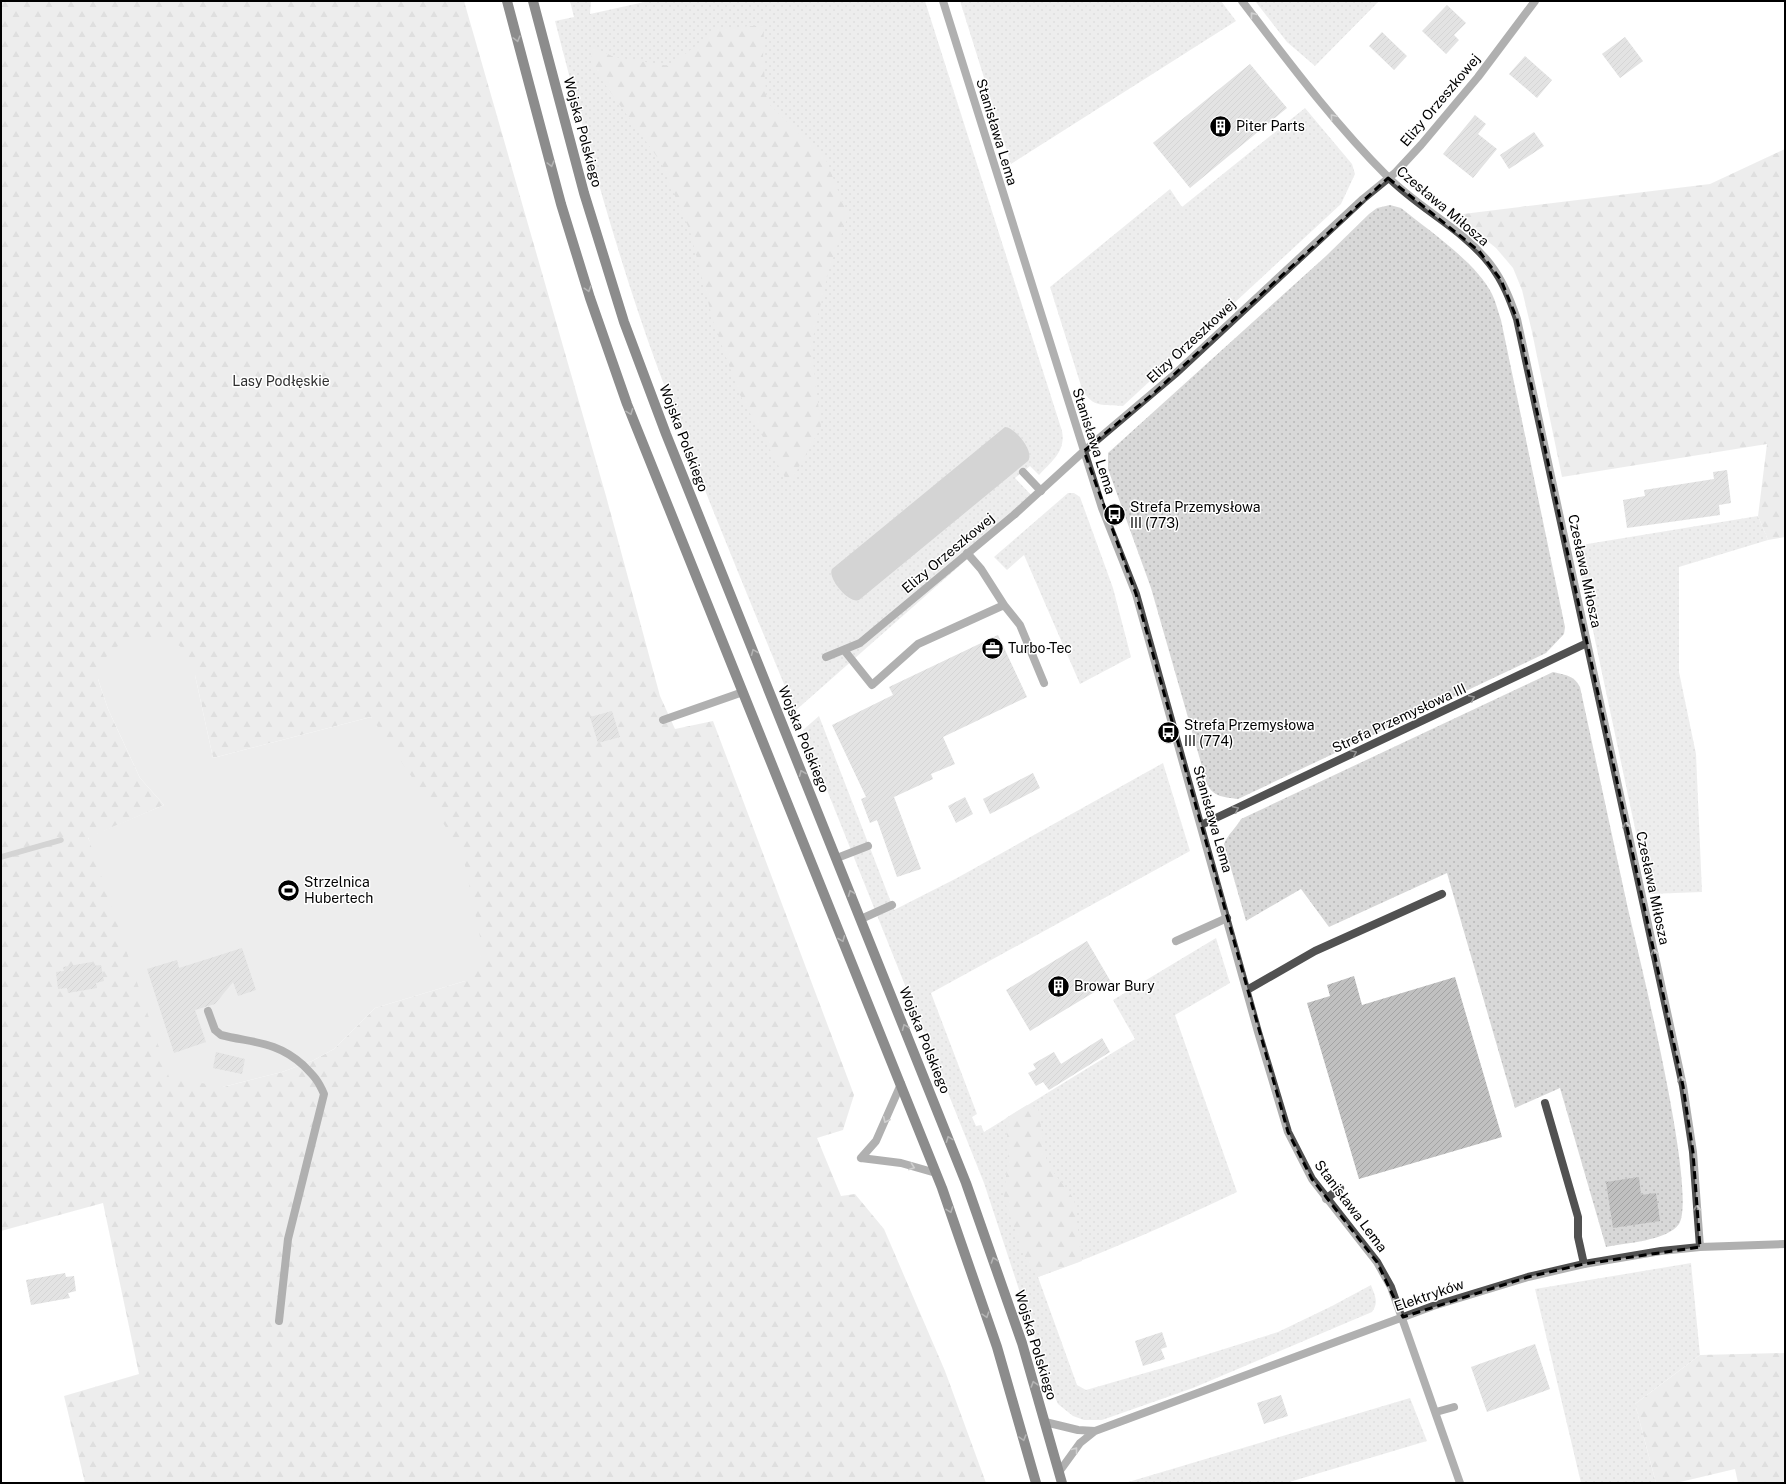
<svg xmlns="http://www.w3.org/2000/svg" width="1786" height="1484" font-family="'Public Sans',sans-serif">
<defs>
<pattern id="grass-dots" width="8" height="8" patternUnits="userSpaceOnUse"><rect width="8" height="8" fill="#d8d8d8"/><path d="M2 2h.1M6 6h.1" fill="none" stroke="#b8b8b8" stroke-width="1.8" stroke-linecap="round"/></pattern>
<pattern id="forest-firs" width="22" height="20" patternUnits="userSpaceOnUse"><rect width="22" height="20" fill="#d8d8d8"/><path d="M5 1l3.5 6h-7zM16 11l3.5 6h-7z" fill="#b8b8b8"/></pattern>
<pattern id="building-hatch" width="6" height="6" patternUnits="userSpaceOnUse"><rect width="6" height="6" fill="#c0c0c0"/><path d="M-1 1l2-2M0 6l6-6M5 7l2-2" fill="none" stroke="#a3a3a3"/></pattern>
</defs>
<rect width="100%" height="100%" fill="#fff"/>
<path fill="url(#grass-dots)" d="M 570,1 L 591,1 L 590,14 L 649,1 L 925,1 L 1062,431 C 1066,451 1052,461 1039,475 L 1030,466 L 1015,478 L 1032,496 L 973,554 L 795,711 C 748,596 700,482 657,366 C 616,253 585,137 555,21 L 574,17 Z
M 960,1 L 1221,1 L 1236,21 L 1011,164 Z
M 1255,1 L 1379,1 L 1315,66 L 1287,42 Z
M 1305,108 L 1352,164 L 1355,174 L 1341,204 L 1123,406 C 1104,404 1093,409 1082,389 L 1050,287 L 1170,189 L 1182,207 Z
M 1390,205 L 1401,208 C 1428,230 1477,263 1492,294 C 1496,302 1498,312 1501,320 L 1565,627 L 1564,634 L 1546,653 L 1238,799 C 1224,797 1213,797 1207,784 L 1151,588 L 1108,469 L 1108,453 L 1326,256 L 1369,214 L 1377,208 Z
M 1068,493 L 1074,493 L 1080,497 L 1113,588 L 1131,657 L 1080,684 L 1024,555 L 1007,570 L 994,557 Z
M 1758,516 L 1768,540 L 1679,567 L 1679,672 L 1696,754 L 1702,892 L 1649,894 L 1575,546 Z
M 1553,672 C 1565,675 1574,675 1580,687 C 1596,761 1612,835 1628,909 C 1639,956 1698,1193 1679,1224 C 1667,1241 1625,1243 1606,1247 L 1560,1088 L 1515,1108 L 1447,873 L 1329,927 L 1301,889 L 1246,921 L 1224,844 C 1228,834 1236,828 1241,819 Z
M 819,716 L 894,910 L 957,878 L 1163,763 L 1190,851 L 931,993 L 977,1114 L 972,1117 L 976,1126 L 981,1125 L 984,1132 L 1135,1039 L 1113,1000 L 1216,938 L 1230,983 L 1175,1015 L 1237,1192 C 1172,1223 1107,1252 1038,1277 L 1077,1385 L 1086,1390 L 1173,1365 L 1278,1332 L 1332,1306 L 1371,1285 C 1375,1296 1379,1302 1372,1312 L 1193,1388 L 1102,1420 L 1084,1420 L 1073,1416 L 1058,1404 L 1053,1393 L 984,1183 L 803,730 Z
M 1691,1263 L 1700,1355 L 1635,1404 L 1656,1483 L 1581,1483 L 1535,1289 Z
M 1410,1398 L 1427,1441 L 1286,1483 L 1125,1483 Z"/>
<path fill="url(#forest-firs)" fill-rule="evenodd" d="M 1,1 L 464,1 L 606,496 L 660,696 L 675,729 L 713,721 L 854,1095 L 843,1130 L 817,1138 L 841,1196 L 855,1194 L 884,1229 L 945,1371 L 986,1483 L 85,1483 L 64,1396 L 139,1374 L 103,1203 L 1,1231 ZM 195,675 L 213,758 L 371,717 L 465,981 L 375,1008 L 334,1049 L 312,1061 L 282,1072 L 223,1087 L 88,838 L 164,805 L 140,778 L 108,709 L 98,679 Z
M 764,25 L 763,59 L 767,102 L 826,160 L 848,216 L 829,269 L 811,346 L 821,427 L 789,485 L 739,393 L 713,321 L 690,231 L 660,161 L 591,65 L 591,46 L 614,57 L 670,66 L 717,29 Z
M 1785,149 L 1785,537 L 1768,540 L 1758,516 L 1767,444 L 1562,477 L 1532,332 L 1522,290 L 1513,268 L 1496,248 L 1455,215 L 1710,184 Z
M 1027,1105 L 1038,1108 L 1047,1164 L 1074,1199 L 1082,1261 L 1038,1277 L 1027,1263 L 1004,1199 L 1008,1154 L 1006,1118 Z
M 1785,1353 L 1785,1483 L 1738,1483 L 1735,1469 L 1676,1483 L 1656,1483 L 1635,1404 L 1700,1355 Z"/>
<path fill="#d8d8d8" d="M 140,638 L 172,640 L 187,652 L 195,675 L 213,758 L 371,717 L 462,851 L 484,956 L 465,981 L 375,1008 L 334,1049 L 312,1061 L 282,1072 L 223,1087 L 169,1077 L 88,837 L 164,805 L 140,778 L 108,709 L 98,679 L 102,661 L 116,647 Z"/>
<path fill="#9f9f9f" d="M 1005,427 C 1014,427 1035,451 1028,461 L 859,600 C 849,604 827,578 832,569 Z"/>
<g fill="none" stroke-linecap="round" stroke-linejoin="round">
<path stroke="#9f9f9f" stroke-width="5.5" d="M 1,857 L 61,840"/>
</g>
<path fill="url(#building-hatch)" d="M 1447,5 L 1466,23 L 1454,35 L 1459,40 L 1446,54 L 1422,31 Z
M 1382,32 L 1407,56 L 1394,70 L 1369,46 Z
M 1625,37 L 1643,61 L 1620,78 L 1602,54 Z
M 1525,56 L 1552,80 L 1537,98 L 1509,74 Z
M 1250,64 L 1287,108 L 1190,188 L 1153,143 Z
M 1475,115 L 1486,124 L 1478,134 L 1497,149 L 1473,178 L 1443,154 Z
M 1534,132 L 1544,146 L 1509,169 L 1500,155 Z
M 1727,470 L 1731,503 L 1719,505 L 1720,515 L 1627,528 L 1623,500 L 1645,496 L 1644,490 L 1714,479 L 1713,472 Z
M 998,635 L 1027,697 L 943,737 L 955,764 L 931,774 L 933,779 L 894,797 L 921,869 L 897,877 L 877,820 L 870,823 L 861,799 L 866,797 L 832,725 L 893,695 L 889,687 Z
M 612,711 L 620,737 L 598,743 L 590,717 Z
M 1033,773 L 1040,788 L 990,814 L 983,799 Z
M 965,797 L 973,814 L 956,823 L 948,806 Z
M 1087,941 L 1111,982 L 1030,1031 L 1006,990 Z
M 242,948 L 256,990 L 238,996 L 233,982 L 215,1004 L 195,1010 L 206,1042 L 174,1053 L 147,969 L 177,960 L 179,968 Z
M 92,962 L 93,966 L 101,965 L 104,981 L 96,983 L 97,988 L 68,993 L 67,988 L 58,989 L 56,972 L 64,971 L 63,967 Z
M 1354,976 L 1362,1005 L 1455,977 L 1502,1137 L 1359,1179 L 1307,1003 L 1330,996 L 1327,985 Z
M 1102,1038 L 1110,1052 L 1049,1090 L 1043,1082 L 1036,1086 L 1028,1073 L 1036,1069 L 1033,1064 L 1054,1052 L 1061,1064 Z
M 216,1052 L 245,1059 L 242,1074 L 213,1068 Z
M 1639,1177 L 1641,1195 L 1656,1193 L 1660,1221 L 1613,1228 L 1606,1182 Z
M 65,1273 L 66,1277 L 74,1276 L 76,1291 L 68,1293 L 70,1298 L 31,1305 L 26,1280 Z
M 1162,1332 L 1167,1347 L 1161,1349 L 1165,1359 L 1143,1366 L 1135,1341 Z
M 1535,1344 L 1550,1389 L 1487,1412 L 1471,1367 Z
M 1281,1395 L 1288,1416 L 1264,1424 L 1257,1403 Z"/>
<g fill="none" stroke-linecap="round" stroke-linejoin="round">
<path stroke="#515151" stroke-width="8" d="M 1023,472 L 1041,491
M 1004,605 L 1020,625 L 1044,683
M 844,650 L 872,685 L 918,644 L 1004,605 L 981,569 L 967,553
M 826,657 L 860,643 L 1015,514
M 663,720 L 743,692
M 1201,825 L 1587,643
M 837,858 L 868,846
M 861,919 L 892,905
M 1176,941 L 1227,918
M 1247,990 L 1315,951 L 1442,894
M 208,1011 L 215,1030 L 221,1035 C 253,1043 276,1041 303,1065 C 314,1076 318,1080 324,1094 L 288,1239 L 279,1321
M 1545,1103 L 1578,1217 L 1578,1237 L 1584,1264
M 1326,1199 L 1340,1188
M 1436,1412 L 1454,1407"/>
<path stroke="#515151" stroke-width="8" d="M 943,1 L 1102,508 L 1136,594 L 1258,1032 L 1288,1132 L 1312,1179 L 1377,1262 L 1391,1287 L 1460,1483
M 1242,1 C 1288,61 1333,122 1387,176 C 1419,209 1462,228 1490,264 C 1503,281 1510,299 1517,319 L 1683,1086 L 1693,1152 L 1700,1247
M 1015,514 L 1084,451 L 1175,374 L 1363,199 L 1396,172 L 1421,145 L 1478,77 L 1535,1
M 861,1158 L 876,1141 L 901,1084
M 861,1158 L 901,1163 L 936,1173
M 1045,1422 L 1078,1430 L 1095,1431
M 1059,1472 L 1080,1443 L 1095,1431 L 1433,1306 L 1528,1277 L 1584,1264 L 1661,1251 L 1700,1247 L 1785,1244"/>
<path stroke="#000" stroke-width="10" d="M 507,1 L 561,204 L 590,298 L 627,404 L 942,1188 L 997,1347 L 1036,1483
M 533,1 L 584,193 L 602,251 L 624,322 L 666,434 L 966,1183 L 1022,1343 L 1062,1483"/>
</g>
<defs><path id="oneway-chevron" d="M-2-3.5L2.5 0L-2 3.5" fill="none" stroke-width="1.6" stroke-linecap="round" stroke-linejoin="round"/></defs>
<g stroke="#979797">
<use href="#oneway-chevron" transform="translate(1253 15) rotate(-128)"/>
<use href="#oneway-chevron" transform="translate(1333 117) rotate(-130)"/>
<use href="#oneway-chevron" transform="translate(1472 698) rotate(-25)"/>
<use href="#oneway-chevron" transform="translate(1354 753) rotate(-25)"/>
<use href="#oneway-chevron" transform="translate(1236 809) rotate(-25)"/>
<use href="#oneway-chevron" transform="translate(1626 825) rotate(-102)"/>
<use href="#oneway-chevron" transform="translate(1654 952) rotate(-102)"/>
<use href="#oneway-chevron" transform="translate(1681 1079) rotate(-102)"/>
<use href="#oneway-chevron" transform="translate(886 1120) rotate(115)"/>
<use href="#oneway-chevron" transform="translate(912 1167) rotate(20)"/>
<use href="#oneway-chevron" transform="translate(1697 1208) rotate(-94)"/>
<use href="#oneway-chevron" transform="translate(1075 1450) rotate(-52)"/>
</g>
<g stroke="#595959">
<use href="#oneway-chevron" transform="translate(517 39) rotate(75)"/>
<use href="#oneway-chevron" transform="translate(551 164) rotate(75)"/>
<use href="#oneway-chevron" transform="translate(588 289) rotate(73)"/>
<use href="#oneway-chevron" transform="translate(630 412) rotate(69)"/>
<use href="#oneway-chevron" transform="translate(754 652) rotate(-112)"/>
<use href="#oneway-chevron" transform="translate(802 773) rotate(-112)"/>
<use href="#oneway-chevron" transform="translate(851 893) rotate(-112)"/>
<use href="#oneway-chevron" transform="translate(842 939) rotate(68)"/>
<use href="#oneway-chevron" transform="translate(905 1027) rotate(-112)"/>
<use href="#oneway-chevron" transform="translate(949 1139) rotate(-111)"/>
<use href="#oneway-chevron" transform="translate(950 1210) rotate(70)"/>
<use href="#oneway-chevron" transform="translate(994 1260) rotate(-109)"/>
<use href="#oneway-chevron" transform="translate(986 1315) rotate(72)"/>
<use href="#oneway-chevron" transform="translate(1034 1384) rotate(-107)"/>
<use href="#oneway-chevron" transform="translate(1023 1438) rotate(74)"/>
</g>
<path d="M0 0H1786V1484H0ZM 1388,178 L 1479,251 L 1501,280 L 1517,319 L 1683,1086 L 1693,1152 L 1700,1247 L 1584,1264 L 1528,1277 L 1403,1317 L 1377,1262 L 1312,1179 L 1288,1132 L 1136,594 L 1084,451 L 1155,392 Z" fill="#fff" fill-opacity=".55" fill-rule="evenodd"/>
<path fill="none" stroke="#000" stroke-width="3" stroke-dasharray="8 5" stroke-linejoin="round" d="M 1388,178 L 1479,251 L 1501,280 L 1517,319 L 1683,1086 L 1693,1152 L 1700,1247 L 1584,1264 L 1528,1277 L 1403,1317 L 1377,1262 L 1312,1179 L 1288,1132 L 1136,594 L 1084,451 L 1155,392 Z"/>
<defs>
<symbol id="building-disc" viewBox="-11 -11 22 22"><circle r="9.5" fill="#000" stroke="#fff"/><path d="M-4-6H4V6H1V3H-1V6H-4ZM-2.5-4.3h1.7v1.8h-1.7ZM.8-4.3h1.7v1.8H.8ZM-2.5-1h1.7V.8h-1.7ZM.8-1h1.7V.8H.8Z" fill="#fff"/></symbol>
<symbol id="bus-disc" viewBox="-11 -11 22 22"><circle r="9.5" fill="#000" stroke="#fff"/><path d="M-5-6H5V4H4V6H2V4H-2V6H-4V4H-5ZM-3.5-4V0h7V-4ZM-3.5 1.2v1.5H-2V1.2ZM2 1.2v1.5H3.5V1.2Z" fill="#fff"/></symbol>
<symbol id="office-disc" viewBox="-11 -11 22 22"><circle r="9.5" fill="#000" stroke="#fff"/><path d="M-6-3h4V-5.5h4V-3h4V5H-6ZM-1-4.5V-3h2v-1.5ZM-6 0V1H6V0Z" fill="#fff"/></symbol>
<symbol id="stadium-disc" viewBox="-11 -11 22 22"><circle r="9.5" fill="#000" stroke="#fff"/><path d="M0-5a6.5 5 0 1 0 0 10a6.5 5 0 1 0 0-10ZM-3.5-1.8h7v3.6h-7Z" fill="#fff"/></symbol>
</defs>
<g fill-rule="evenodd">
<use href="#building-disc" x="1208" y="114" width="25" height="25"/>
<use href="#bus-disc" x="1102" y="502" width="25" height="25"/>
<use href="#office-disc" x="980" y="636" width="25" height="25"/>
<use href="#bus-disc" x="1156" y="720" width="25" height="25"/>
<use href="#stadium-disc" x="276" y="878" width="25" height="25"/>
<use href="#building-disc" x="1046" y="974" width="25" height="25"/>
</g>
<g text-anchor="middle" stroke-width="3" stroke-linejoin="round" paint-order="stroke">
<g font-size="14" fill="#000" stroke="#fff">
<text transform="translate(1440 100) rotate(-50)" y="5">Elizy Orzeszkowej</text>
<text transform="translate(583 132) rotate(75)" y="5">Wojska Polskiego</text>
<text transform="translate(997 132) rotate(73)" y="5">Stanisława Lema</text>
<text transform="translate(1443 206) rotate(40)" y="5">Czesława Miłosza</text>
<text transform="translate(1191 341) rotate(-43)" y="5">Elizy Orzeszkowej</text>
<text transform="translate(684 438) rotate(69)" y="5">Wojska Polskiego</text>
<text transform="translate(1094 441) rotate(72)" y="5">Stanisława Lema</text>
<text transform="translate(948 553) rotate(-40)" y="5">Elizy Orzeszkowej</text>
<text transform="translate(1585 571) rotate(78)" y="5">Czesława Miłosza</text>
<text transform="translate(1399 718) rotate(-25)" y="5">Strefa Przemysłowa III</text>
<text transform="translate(804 739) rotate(68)" y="5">Wojska Polskiego</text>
<text transform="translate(1213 819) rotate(74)" y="5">Stanisława Lema</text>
<text transform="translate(1653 888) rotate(78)" y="5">Czesława Miłosza</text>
<text transform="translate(925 1040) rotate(68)" y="5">Wojska Polskiego</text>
<text transform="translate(1351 1206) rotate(53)" y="5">Stanisława Lema</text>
<text transform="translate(1429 1295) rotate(-19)" y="5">Elektryków</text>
<text transform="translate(1036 1345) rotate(73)" y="5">Wojska Polskiego</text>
</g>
<g font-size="14" fill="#000" stroke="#fff" text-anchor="start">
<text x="1236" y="131">Piter Parts</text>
<text x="1130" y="512">Strefa Przemysłowa<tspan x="1130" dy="16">III (773)</tspan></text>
<text x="1008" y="653">Turbo-Tec</text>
<text x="1184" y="730">Strefa Przemysłowa<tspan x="1184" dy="16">III (774)</tspan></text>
<text x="304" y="887">Strzelnica<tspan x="304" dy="16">Hubertech</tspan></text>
<text x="1074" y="991">Browar Bury</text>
</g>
<g font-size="14" fill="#2f2f2f" stroke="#fff">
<text x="281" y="386">Lasy Podłęskie</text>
</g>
</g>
<rect width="1786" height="1484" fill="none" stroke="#000000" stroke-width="4"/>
</svg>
